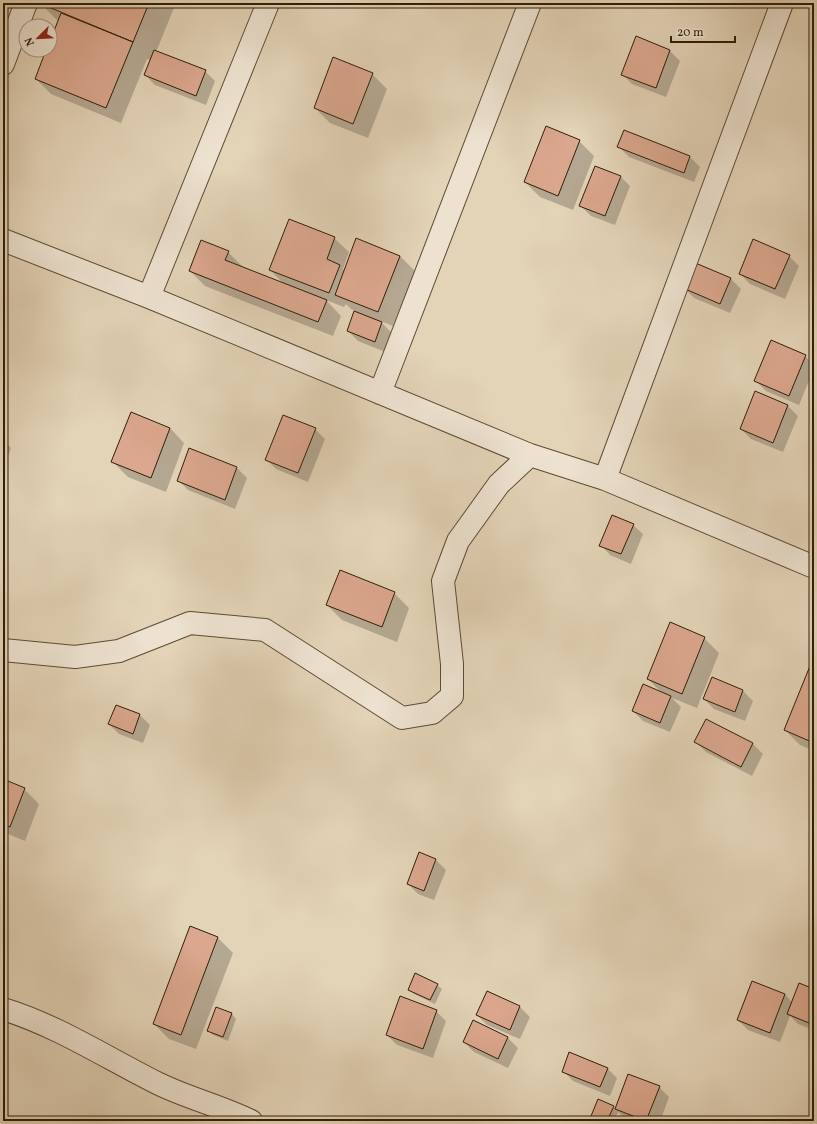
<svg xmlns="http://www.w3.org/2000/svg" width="817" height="1124" font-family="Vollkorn,serif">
<rect width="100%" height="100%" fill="#e3d3b7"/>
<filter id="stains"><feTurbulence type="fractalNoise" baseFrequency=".005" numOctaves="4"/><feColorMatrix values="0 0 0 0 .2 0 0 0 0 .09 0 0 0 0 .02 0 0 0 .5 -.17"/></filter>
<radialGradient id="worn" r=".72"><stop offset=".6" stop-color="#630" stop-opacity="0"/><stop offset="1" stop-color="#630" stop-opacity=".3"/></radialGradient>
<path fill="#0003" d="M 40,3 L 176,3 L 156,52 L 205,71 L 215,81 L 206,105 L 155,85 L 145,75 L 151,60 L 147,59 L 121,123 L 51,94 L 36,79 L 47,50 L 50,50 L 50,43 L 59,22 Z
M 682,3 L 695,3 L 694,8 Z
M 670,51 L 680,61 L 666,97 L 632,84 L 622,74 Z
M 372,74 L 387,89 L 368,138 L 330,123 L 315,108 Z
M 579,141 L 594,156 L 573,210 L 540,197 L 525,182 Z
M 619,147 L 690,157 L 700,167 L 694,182 L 629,157 Z
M 620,176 L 630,186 L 615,225 L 591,216 L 581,206 Z
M 334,238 L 349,252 L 343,269 L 345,271 L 400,256 L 415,271 L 393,326 L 380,321 L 392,333 L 385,352 L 358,341 L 348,331 L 355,311 L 351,309 L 346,304 L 344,307 L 326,300 L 341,316 L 333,336 L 205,286 L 190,271 L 228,252 L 243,267 L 243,268 L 285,285 L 270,270 Z
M 789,256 L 799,266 L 785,299 L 750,284 L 740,274 Z
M 731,279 L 741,289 L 730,313 L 694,298 L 684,288 Z
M 805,356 L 814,365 L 814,369 L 799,405 L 766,391 L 756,381 Z
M 756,392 L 788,406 L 798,416 L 783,452 L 751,439 L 741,429 Z
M 170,428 L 184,443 L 166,492 L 128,477 L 113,462 Z
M 315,429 L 325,439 L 308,482 L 276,469 L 266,459 Z
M 3,440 L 11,448 L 3,470 Z
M 190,449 L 237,468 L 247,478 L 235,509 L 188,490 L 178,480 Z
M 633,525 L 643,534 L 631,564 L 610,555 L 601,545 Z
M 394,593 L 409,608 L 397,642 L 342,620 L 327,605 Z
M 704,638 L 719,653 L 697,708 L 672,698 L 681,707 L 670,732 L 643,721 L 633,711 L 662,693 L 648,679 Z
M 814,663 L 814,751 L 800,745 L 785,730 Z
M 712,678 L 743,691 L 753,701 L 745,721 L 714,709 L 704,699 Z
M 116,706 L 140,715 L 150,725 L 143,743 L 119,734 L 109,724 Z
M 707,720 L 753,744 L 763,754 L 752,776 L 706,752 L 696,742 Z
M 3,780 L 24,789 L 39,804 L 25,841 L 3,832 Z
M 419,853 L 436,860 L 446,870 L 434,900 L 418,894 L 408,884 Z
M 190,927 L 218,938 L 233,953 L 196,1049 L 169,1039 L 154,1024 Z
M 437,985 L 442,989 L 435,1004 L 414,994 L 409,989 Z
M 814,990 L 814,1030 L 798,1024 L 790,1016 L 780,1042 L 748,1030 L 738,1020 L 785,994 L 792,1002 Z
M 487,992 L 520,1007 L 530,1017 L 520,1039 L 487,1025 L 477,1015 Z
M 216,1008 L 232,1014 L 236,1019 L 228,1041 L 213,1035 L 208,1030 Z
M 436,1011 L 446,1021 L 433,1058 L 397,1045 L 387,1035 Z
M 473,1022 L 508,1038 L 518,1048 L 508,1068 L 474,1052 L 464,1042 Z
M 607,1068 L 617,1078 L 610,1096 L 573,1081 L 563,1071 Z
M 629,1075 L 659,1087 L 669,1097 L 661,1119 L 664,1121 L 631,1121 L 626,1119 L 618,1112 L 614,1121 L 590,1121 L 613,1107 L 616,1109 Z"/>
<path fill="#dba78e" stroke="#2f1e07" d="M 39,3 L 149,3 L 133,42 Z
M 61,13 L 133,42 L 106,108 L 35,79 L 46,50 L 50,50 L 50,41 Z
M 636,36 L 670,50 L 656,88 L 621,75 Z
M 154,50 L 206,70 L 196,96 L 144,75 Z
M 333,57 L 373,73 L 353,124 L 314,108 Z
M 546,126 L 580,140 L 558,196 L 524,182 Z
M 624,130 L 690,156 L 684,173 L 617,147 Z
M 595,166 L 621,176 L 605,216 L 579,206 Z
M 289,219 L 335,237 L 327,259 L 340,265 L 329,293 L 269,270 Z
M 356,238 L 400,256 L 378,312 L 335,295 Z
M 753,239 L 790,255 L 775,289 L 739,274 Z
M 201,240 L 229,251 L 225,260 L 327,300 L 318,322 L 189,271 Z
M 693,262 L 731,278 L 720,304 L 683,288 Z
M 354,311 L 382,322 L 375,342 L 347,331 Z
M 771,340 L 806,355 L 789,396 L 754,381 Z
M 755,391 L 788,405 L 773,443 L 740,429 Z
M 131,412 L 170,428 L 151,478 L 111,462 Z
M 283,415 L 316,428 L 298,473 L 265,460 Z
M 189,448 L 237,467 L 225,500 L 177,481 Z
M 612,515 L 634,524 L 621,554 L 599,546 Z
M 340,570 L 395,592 L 382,627 L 326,605 Z
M 670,622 L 705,637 L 682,694 L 647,679 Z
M 812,661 L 814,662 L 814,743 L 784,730 Z
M 712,677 L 743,690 L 735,712 L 703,699 Z
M 643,684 L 671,696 L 660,723 L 632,711 Z
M 116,705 L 140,714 L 133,734 L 108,724 Z
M 706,719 L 753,743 L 741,767 L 694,742 Z
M 3,779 L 25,788 L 10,827 L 3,824 Z
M 419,852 L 436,859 L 424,891 L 407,884 Z
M 190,926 L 218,937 L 181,1035 L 153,1024 Z
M 415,973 L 438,984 L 430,1000 L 408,990 Z
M 752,981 L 785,994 L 770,1033 L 737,1020 Z
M 799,983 L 814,989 L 814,1025 L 787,1014 Z
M 487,991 L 520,1006 L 510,1030 L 476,1015 Z
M 400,996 L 437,1010 L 423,1049 L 386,1035 Z
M 216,1007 L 232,1013 L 223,1037 L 207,1031 Z
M 473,1020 L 508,1037 L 498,1059 L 463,1042 Z
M 569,1052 L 608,1068 L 600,1087 L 562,1072 Z
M 628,1074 L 660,1086 L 646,1121 L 615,1109 Z
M 598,1099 L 614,1106 L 607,1121 L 589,1121 Z"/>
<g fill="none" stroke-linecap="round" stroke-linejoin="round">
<defs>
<path id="street" d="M 3,64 L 26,3
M 3,240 L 149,297 L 530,455 L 605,479 L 814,567
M 149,297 L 268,3
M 380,393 L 530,3
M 605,479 L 782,3
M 3,650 L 75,657 L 119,651 L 190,623 L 265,630 L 402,718 L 432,713 L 452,696 L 452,664 L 443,581 L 458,541 L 499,484 L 530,455
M 3,1009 C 56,1025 107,1058 157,1083 C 187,1098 221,1106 251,1121"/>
</defs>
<use href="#street" stroke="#5c4b33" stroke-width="24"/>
<use href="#street" stroke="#ede2d0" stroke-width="22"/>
</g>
<rect width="817" height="1124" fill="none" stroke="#e3d3b7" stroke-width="16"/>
<rect x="4" y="4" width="809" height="1116" fill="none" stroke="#2f1e07" stroke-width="2"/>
<rect x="8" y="8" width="801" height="1108" fill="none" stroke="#2f1e07"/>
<g transform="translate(38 38) rotate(246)"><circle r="19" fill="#ede2d0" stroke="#a19480"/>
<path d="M0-3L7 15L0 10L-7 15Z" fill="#8f2418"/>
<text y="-6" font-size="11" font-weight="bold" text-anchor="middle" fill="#2f1e07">N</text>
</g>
<path d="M671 36v6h64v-6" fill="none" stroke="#2f1e07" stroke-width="2"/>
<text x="677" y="36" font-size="12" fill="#2f1e07" stroke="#ede2d0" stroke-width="3" paint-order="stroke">20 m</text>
<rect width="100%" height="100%" filter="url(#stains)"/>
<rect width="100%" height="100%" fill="url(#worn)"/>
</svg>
